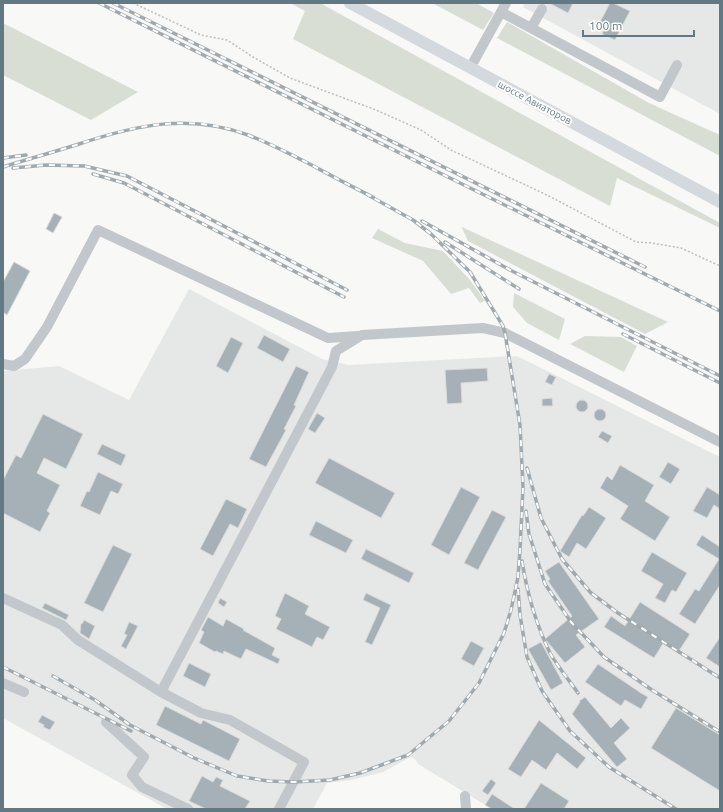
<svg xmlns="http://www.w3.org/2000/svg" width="723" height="812" font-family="Ubuntu,sans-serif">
<rect width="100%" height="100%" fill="#f8f8f6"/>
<path fill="#e6e8e7" d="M 525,3 L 720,3 L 720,114 L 523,7 Z
M 189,289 L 322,359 L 348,365 L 517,356 L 720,457 L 720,809 L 492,809 L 418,764 L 415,759 L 411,757 L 383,772 L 351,780 L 327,783 L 313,809 L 167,809 L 3,718 L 3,371 L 59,366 L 129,400 Z"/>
<path fill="#d9ded5" d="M 290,3 L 320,3 L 720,223 L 720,228 L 617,178 L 610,206 L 293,39 L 305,11 Z
M 432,3 L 476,3 L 494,13 L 483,30 Z
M 507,22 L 649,103 L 720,135 L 720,156 L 497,38 Z
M 3,23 L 138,92 L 91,120 L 3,75 Z
M 462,228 L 462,227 L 668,322 L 645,334 L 468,241 Z
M 378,229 L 405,243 L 443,251 L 470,280 L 485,301 L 480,303 L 469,288 L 451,294 L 423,261 L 372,238 Z
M 514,293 L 565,319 L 559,340 L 527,323 L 513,307 Z
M 585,336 L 621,337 L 637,346 L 624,372 L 570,344 Z"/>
<path fill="#a5b1b6" stroke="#dadad8" d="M 549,3 L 573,3 L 568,13 Z
M 610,3 L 613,3 L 630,11 L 615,40 L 602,34 L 606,25 L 600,22 Z
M 54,213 L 62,217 L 53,233 L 46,229 Z
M 14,262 L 30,271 L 7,315 L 3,312 L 3,282 Z
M 264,335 L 290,349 L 283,362 L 257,348 Z
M 231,337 L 243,343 L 228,373 L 216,366 Z
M 296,366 L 309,372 L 294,405 L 296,406 L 284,429 L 286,430 L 266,467 L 249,459 Z
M 487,368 L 488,381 L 461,383 L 462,403 L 447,404 L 445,370 Z
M 549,374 L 556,377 L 552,385 L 545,382 Z
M 552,398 L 553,406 L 542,406 L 542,399 Z
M576 406a6 6 0 1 1 12 0a6 6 0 1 1-12 0Z
M594 415a6 6 0 1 1 12 0a6 6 0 1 1-12 0Z
M 317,413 L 325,418 L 315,433 L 308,429 Z
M 43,414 L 83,434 L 66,469 L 44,458 L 37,473 L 60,485 L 47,511 L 50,513 L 40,532 L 3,513 L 3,480 L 16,455 L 21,458 Z
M 602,431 L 612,436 L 608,443 L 598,437 Z
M 102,444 L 126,455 L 121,466 L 97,454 Z
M 329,458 L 395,493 L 381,518 L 315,483 Z
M 668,462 L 680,469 L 671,484 L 659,477 Z
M 620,465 L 654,485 L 645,501 L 670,517 L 655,541 L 620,519 L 628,506 L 600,488 L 607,476 L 612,480 Z
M 98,472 L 123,484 L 118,494 L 111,491 L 100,515 L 80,506 L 87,491 L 89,492 Z
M 461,487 L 480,497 L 449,555 L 431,545 Z
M 707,487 L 720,495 L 720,509 L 714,505 L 707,518 L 693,511 Z
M 226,499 L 247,509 L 238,528 L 230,524 L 213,556 L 200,549 Z
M 589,507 L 606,518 L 586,549 L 577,543 L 569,557 L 560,551 L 582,515 L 583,516 Z
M 492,510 L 506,517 L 478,570 L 464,563 Z
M 316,521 L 353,540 L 346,553 L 309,535 Z
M 702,535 L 720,547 L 720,585 L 695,624 L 679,614 L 695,589 L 699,591 L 719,559 L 696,545 Z
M 113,545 L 132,554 L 103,612 L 84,603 Z
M 366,549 L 414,573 L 409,583 L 361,559 Z
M 652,552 L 687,573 L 676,592 L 672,590 L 665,603 L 655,598 L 663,584 L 641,571 Z
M 559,562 L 599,619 L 576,635 L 585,647 L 565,663 L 545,639 L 572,616 L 548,581 L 550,579 L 545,571 Z
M 285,593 L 309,606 L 305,614 L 330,627 L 323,640 L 317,637 L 312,647 L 276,629 L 281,619 L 275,616 Z
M 366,593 L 391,605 L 372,645 L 365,642 L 380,608 L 363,600 Z
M 220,598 L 227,602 L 224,607 L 218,603 Z
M 640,602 L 690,634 L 679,651 L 664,642 L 654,658 L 604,627 L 611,616 L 625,626 Z
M 45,603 L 69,615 L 66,620 L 42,608 Z
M 208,617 L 223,626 L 226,619 L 244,629 L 243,630 L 275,648 L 272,655 L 280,659 L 278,664 L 246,649 L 241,659 L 224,651 L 223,654 L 216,651 L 215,652 L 199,643 L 204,632 L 201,630 Z
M 84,620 L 95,626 L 89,639 L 80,633 L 81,623 L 82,624 Z
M 129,622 L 138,626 L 126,649 L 121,646 L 127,635 L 124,634 Z
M 720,637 L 720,667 L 706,658 Z
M 471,641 L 484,648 L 474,666 L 461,659 Z
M 541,642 L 563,683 L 551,690 L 528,649 Z
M 189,663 L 211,674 L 205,687 L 183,676 Z
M 598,664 L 641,693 L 648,697 L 641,709 L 625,700 L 621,706 L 585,682 Z
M 585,697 L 611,728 L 621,718 L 630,728 L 614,743 L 627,759 L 617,767 L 572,714 L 580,702 L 579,701 Z
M 165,706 L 201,724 L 203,720 L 240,739 L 229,761 L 156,725 Z
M 676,708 L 720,735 L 720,791 L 651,748 Z
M 42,715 L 55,722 L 50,730 L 43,727 L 44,725 L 38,722 Z
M 539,720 L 586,758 L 577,769 L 557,753 L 546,770 L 532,760 L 521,777 L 508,769 Z
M 202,776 L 213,782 L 216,777 L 223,780 L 220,786 L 250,801 L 245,809 L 206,809 L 189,801 Z
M 491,779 L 496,783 L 488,795 L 482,791 Z
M 541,783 L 569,801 L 564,809 L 524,809 Z
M 492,794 L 515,809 L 492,809 L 485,805 Z"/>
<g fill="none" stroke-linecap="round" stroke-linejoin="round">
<path stroke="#bbbfc1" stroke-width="1.5" stroke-dasharray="2 2" stroke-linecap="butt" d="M 133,3 L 201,35 L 227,40 L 253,57 L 290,78 L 376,110 L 421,130 L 451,150 L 549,196 L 636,242 L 652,243 L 681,248 L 720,266"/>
<path stroke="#c1c7ca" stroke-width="10" d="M 501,12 L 660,97 L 677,65
M 531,28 L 542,9
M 474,61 L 506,3
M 3,364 L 14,366 L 25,359 L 47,327 L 98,230 L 328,338 L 358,336
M 3,598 L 62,625 L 78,640 L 161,692
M 3,683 L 24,692
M 106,722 L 144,757 L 132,775 L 142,787 L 188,809
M 465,796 L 466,809
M 279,809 L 304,762 L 230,720 L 201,713 L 161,692 L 332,367 L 336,351 L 362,335 L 483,328 L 505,333 L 720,442"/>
<path stroke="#d3d9dc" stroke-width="12" d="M 350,3 L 720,202"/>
<defs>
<path id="rail" d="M 99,3 L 464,185 L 720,311
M 113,3 L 645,267
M 3,158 L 26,155
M 3,167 C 28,159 54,152 79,144 C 136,125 189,113 248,135 C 292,152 331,177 373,197
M 13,168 L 46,165 L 84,166 L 127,176 L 347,290
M 93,174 L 124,183 L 344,297
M 422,221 L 512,271 L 720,376
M 445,242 L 519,289
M 623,334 L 720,383
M 527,468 L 541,518 L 562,559 L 591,593 L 618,613 L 720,678
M 526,511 L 529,534 L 545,584 L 571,622 L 604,657 L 652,690 L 720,732
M 522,561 C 527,593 536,624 550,653 C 558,667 569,680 578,693
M 518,589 L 520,615 L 527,657 L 542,691 L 570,731 L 609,767 L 676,809
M 3,667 L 131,731
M 53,676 L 95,700 L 130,725 L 194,758 L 237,776 L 268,781 L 294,782 L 330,780 L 360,773 L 408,755 L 449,721 L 479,683 L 504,633 L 511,610 L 518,577 L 520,550 L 523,487 L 520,425 L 505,333 L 503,326 L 470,272 L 431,234 L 413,220 L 368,195"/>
</defs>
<use href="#rail" stroke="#a0aaae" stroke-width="3.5"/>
<use href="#rail" stroke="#fff" stroke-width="2" stroke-dasharray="6" stroke-linecap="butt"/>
</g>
<g text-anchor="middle" stroke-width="4" stroke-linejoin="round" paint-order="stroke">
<g font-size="10" fill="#627882" stroke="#fff">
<text transform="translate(535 102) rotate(28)" y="4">шоссе Авиаторов</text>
</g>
</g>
<rect width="723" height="812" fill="none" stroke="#627882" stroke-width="8"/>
<path d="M583 30v6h111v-6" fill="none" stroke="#627882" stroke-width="2"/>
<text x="589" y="30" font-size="12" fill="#627882" stroke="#ffffff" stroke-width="3" paint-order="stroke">100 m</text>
</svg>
